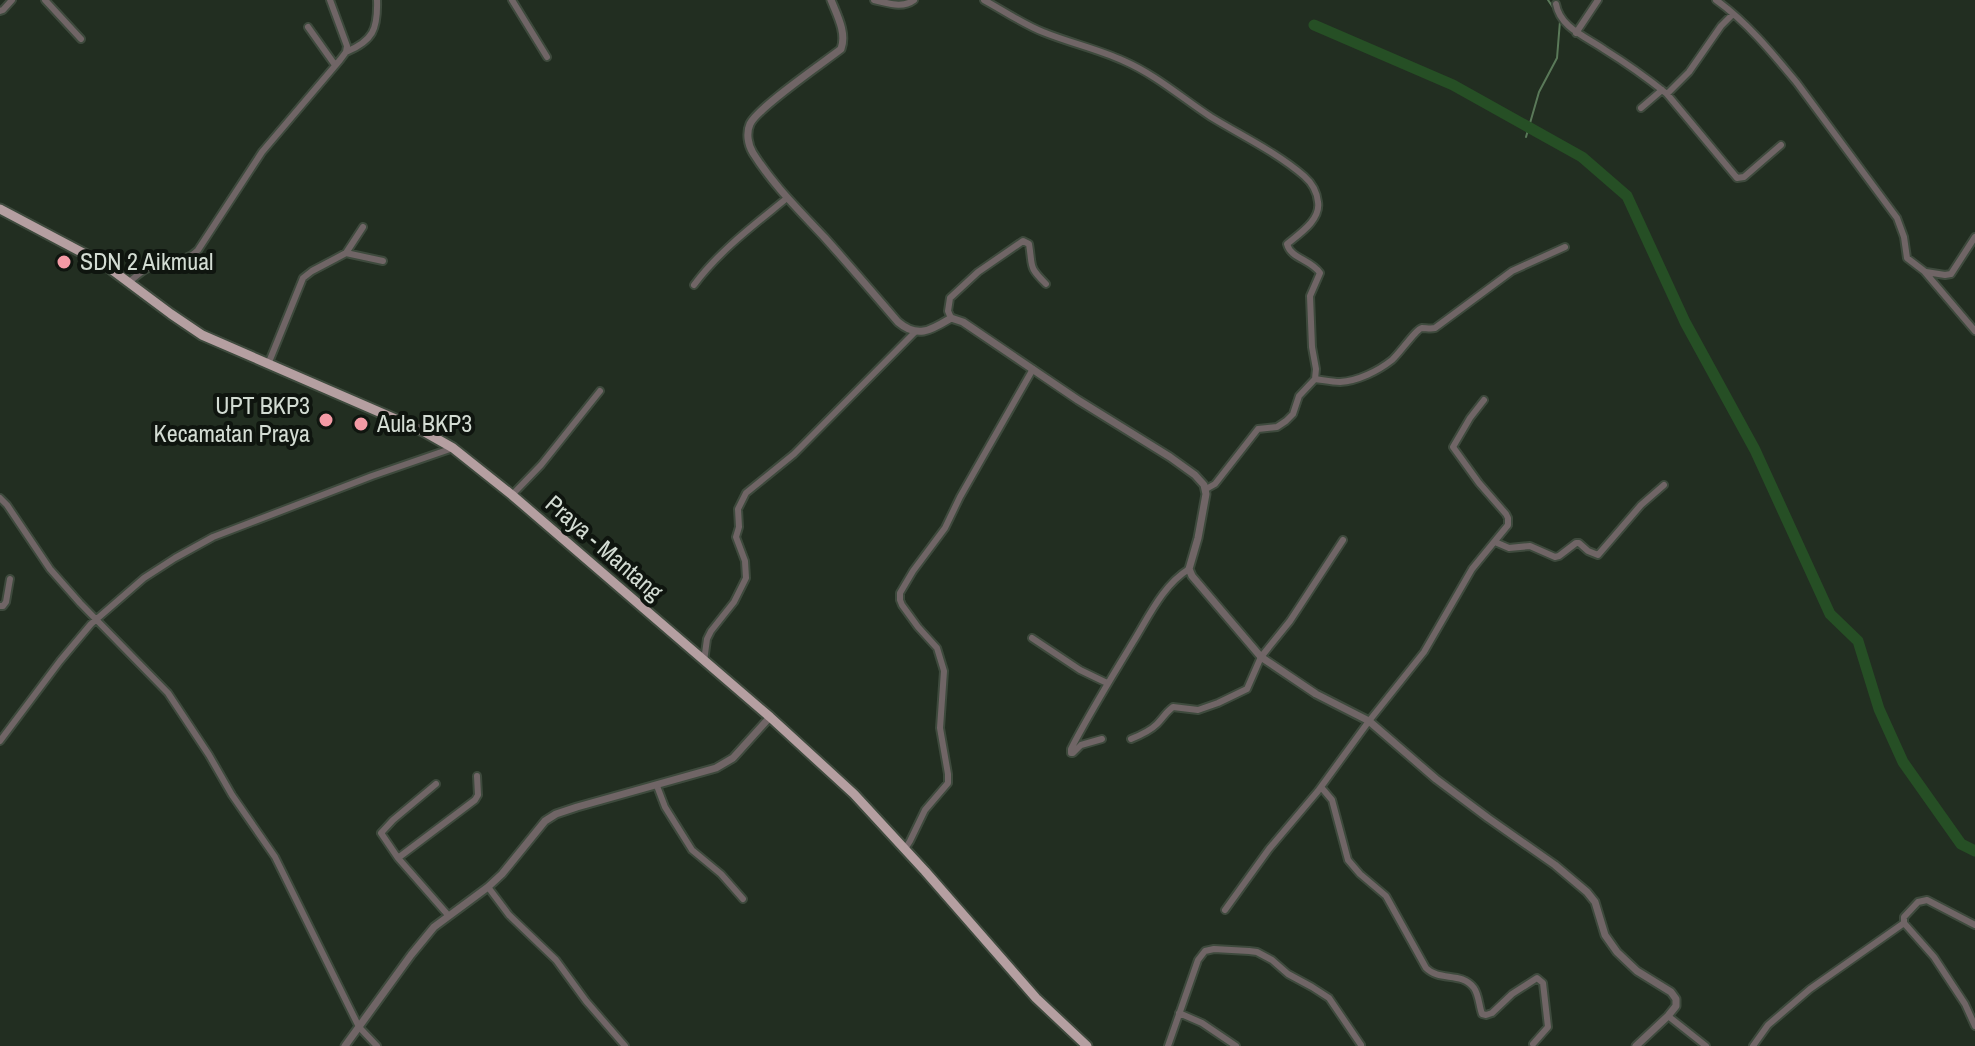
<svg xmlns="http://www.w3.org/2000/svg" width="1975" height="1046" font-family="'Archivo Narrow',sans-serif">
<rect width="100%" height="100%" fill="#222e21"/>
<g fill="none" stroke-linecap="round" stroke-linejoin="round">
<path stroke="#5a7959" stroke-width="2" d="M 1548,0 L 1554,9
M 1526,137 L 1539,92 L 1557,58 L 1560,21"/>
<path stroke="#264f25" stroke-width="11" d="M 1314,25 L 1453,85 L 1582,157 L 1627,196 L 1685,322 L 1755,450 L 1830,614 L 1858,641 L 1879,709 L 1903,762 L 1961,844 L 1975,851"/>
<defs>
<path id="minor" d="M 45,0 L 81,39
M 512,0 L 547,57
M 874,0 C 888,3 902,9 914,0
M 984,0 C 1004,11 1023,24 1043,32 C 1070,43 1098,49 1124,61 C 1156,75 1182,98 1211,117 C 1242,136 1276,152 1304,176 C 1312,183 1317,192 1318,202 C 1321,220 1299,234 1287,244 C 1291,259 1310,259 1320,273 L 1310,296 L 1312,347 L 1316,369 L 1315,379 L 1299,396 L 1293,414 L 1286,421 L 1277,427 L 1258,429 L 1215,484 L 1206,489
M 1716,0 C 1747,22 1773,54 1797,83 L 1897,218 L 1904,237 L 1907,258 L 1924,271 L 1975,331
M 1556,4 C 1560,28 1587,37 1605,50 C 1626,63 1647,78 1667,94 L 1689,72 L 1721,26 L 1733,14
M 0,11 L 3,10 L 12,0
M 308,27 L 335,65
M 1576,33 L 1598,0
M 346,52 C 373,41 378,29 377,0
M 1667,94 L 1737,178 L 1744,177 L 1781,145
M 1641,108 L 1662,90
M 346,253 L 363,227
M 1926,272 L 1945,275 L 1951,274 L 1975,237
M 129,282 C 136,277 142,270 150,267 C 167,260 184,264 198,250 L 262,152 L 340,60 L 346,52 L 347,46 L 330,0
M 694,285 C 719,251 754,225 787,198
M 951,318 L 948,311 L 950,298 L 978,272 L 1023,241 L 1029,244 C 1033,268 1028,266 1046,284
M 269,362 L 303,278 L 312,271 L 346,253 L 383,261
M 1315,379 C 1323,380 1332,382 1340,382 C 1358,381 1378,371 1392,360 C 1400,353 1416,329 1422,328 C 1426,328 1431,329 1435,328 L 1512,271 L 1565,247
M 512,495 L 541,465 L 600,391
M 0,498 L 7,505 L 50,569 L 80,603 L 168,693 L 209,755 L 232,795 L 275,857 L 359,1027 L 377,1046
M 1495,542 L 1509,548 L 1530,546 L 1555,557 L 1559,556 L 1576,543 L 1579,543 L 1588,551 L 1598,555 L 1641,505 L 1664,485
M 0,606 L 3,606 L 6,602 L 10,579
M 1032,638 L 1080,670 L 1107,683
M 704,661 L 707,639 L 711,631 L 734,602 L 746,578 L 745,561 L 736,537 L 739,527 L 738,509 L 746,493 L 794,454 L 915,332
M 1102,739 L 1081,745 L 1073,753 L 1071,753 L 1071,749 C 1090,712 1112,677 1133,642 C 1149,616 1163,585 1189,569
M 1131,739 C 1141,735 1150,731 1157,724 C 1163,718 1166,712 1173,707 L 1198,710 L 1218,703 L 1247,689 L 1261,657 L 1290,621 L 1343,540
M 0,741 L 60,661 L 91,624 L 144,578 L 175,558 L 213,537 L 372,476 L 453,448
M 436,784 L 393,820 L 381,833 L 398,858 L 448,915
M 657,786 L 665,807 L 692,850 L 721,874 L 743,899
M 1321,787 L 1332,800 L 1348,860 L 1360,874 L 1386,896 L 1426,968 C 1440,982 1461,971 1474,988 C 1479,995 1479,1006 1482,1014 L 1486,1015 L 1492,1013 L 1512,994 L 1537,978 L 1543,983 L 1548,1027 L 1533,1044
M 905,849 L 910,841 L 925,810 L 948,783 L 948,774 L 940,728 L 944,671 L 937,648 L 918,627 L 902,605 L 900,600 L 900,593 L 913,571 L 945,528 L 960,497 L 1033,369
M 398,858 L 475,800 L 478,795 L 477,776
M 488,887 L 509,915 L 556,960 L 586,1001 L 625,1046
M 1225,910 L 1269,849 L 1318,791 L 1369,721 L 1424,652 L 1472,569 L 1508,525 L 1508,518 L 1506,514 L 1479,483 L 1453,447 L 1470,418 L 1484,400
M 1904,923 L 1934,957 L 1965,1004 L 1975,1026
M 1179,1013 L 1202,1023 L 1236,1046
M 1668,1016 L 1706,1046
M 1168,1046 L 1198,960 L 1205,951 L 1214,949 L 1249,951 L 1257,952 L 1272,960 L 1288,974 L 1312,987 L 1329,998 L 1361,1045
M 1753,1046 L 1768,1025 L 1810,989 L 1904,923 L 1904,917 L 1918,902 L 1927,900 L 1975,925"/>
<path id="tertiary" d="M 831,0 C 837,15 847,33 841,49 C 823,63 757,108 750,124 C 746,133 748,145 753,153 C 773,185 800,211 825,238 C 850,266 874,294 898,322 C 918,339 931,330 951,318 L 963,322 L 1078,400 L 1170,457 L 1195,475 L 1204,485 L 1206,494 L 1198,538 L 1189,569 L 1192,576 L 1261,657 L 1316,694 L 1369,721 L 1436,779 L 1488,818 L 1555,865 L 1587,892 L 1595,902 L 1605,935 L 1617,952 L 1637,971 L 1671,992 L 1676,999 L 1676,1006 L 1668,1016 L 1636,1046
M 345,1046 L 411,955 L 434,927 L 488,887 L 502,874 L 545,821 L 556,814 L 577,807 L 716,768 L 733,758 L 770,717"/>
<path id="primary" d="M 0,209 L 104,264 L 171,314 L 202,335 L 423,431 L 453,448 L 512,495 L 770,717 L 854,794 L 925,871 L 1036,998 L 1087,1046"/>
</defs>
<use href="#minor" stroke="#3e4a3d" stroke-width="10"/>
<use href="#tertiary" stroke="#3e4a3d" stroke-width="11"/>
<use href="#primary" stroke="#3e4a3d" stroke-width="13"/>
<use href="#minor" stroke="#706566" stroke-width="6"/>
<use href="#tertiary" stroke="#706566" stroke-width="7"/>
<use href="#primary" stroke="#b59fa1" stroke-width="9"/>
</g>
<g fill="#f49aa5" stroke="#0f150f" stroke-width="3">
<circle cx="64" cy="262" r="8"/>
<circle cx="326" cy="420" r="8"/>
<circle cx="361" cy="424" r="8"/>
</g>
<g text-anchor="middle" stroke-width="8" stroke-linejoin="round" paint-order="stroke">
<g font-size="24" fill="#d3dcd3" stroke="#0f150f" text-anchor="start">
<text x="80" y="270">SDN 2 Aikmual</text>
<text x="310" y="414" text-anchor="end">UPT BKP3<tspan x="310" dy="28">Kecamatan Praya</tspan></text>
<text x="377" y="432">Aula BKP3</text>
</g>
<g font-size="24" fill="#d3dcd3" stroke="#0f150f">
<text transform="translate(604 548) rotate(41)" y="8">Praya - Mantang</text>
</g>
</g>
</svg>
